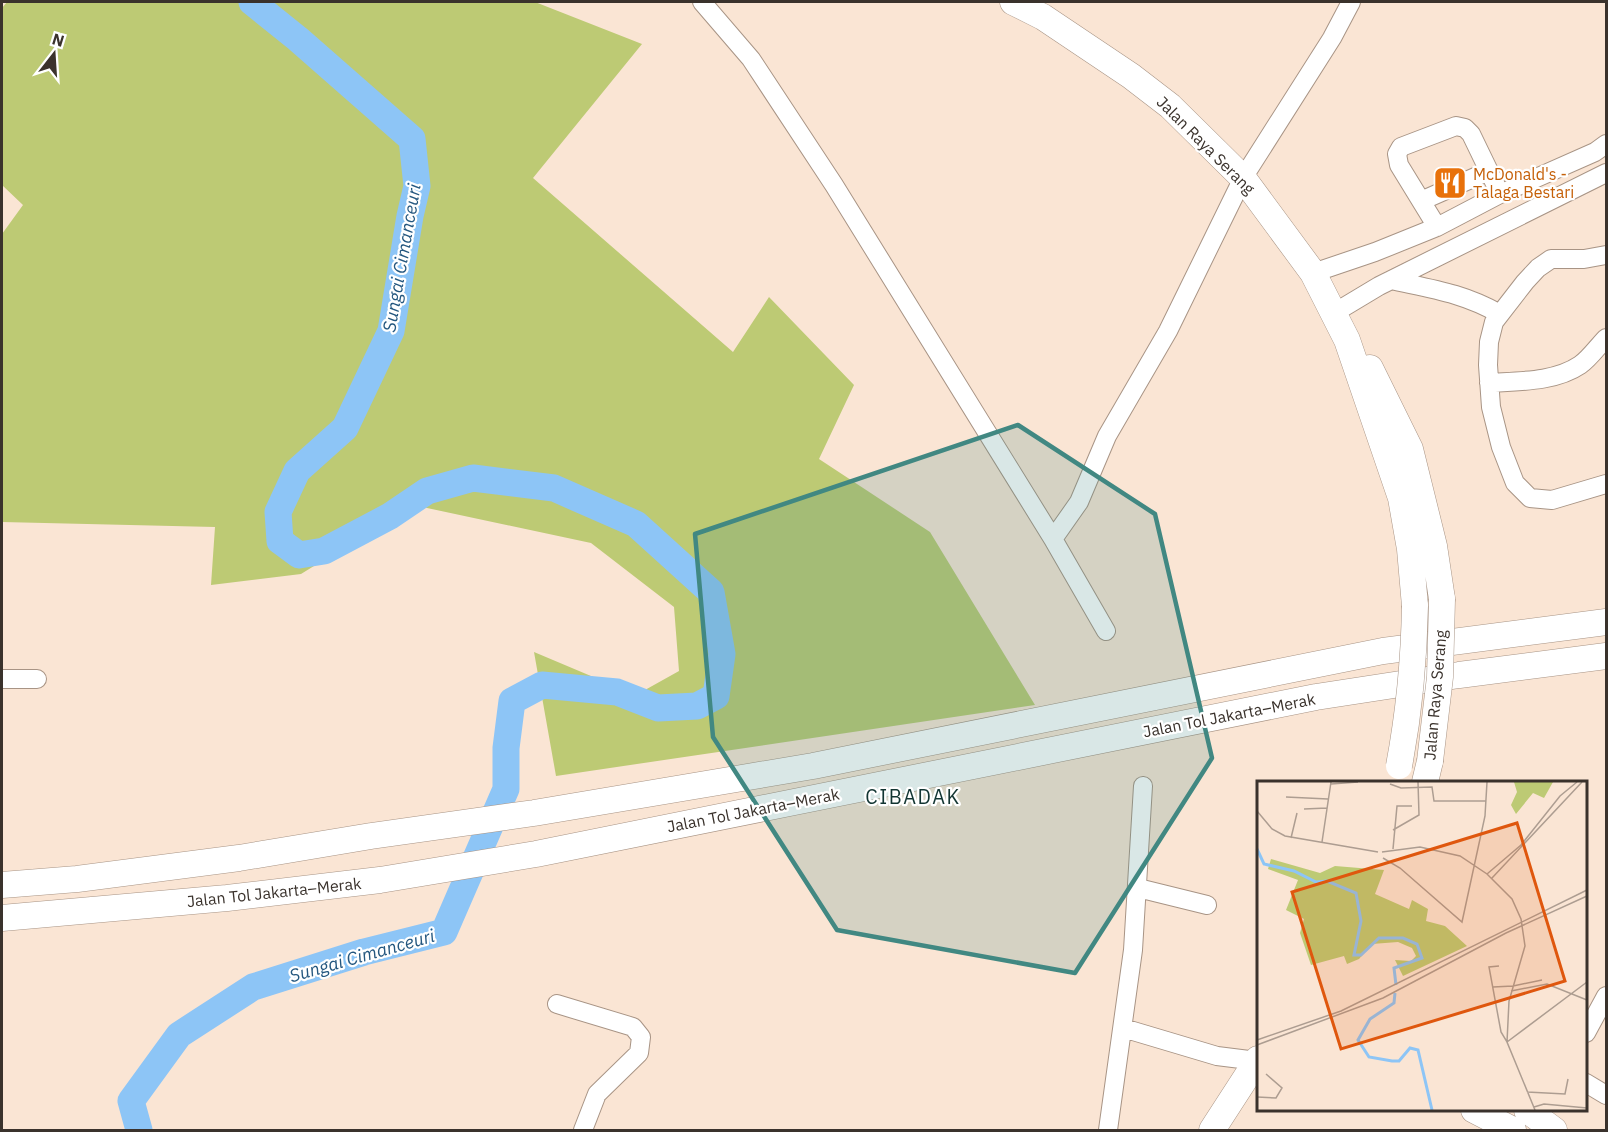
<svg xmlns="http://www.w3.org/2000/svg" width="1608" height="1132" font-family="'IBM Plex Sans',sans-serif">
<rect width="100%" height="100%" fill="#fae5d4"/>
<path fill="#bdca74" d="M 7,2 L 535,2 L 642,44 L 533,178 L 733,352 L 769,297 L 854,385 L 819,459 L 930,532 L 1035,705 L 556,776 L 534,652 L 636,695 L 679,671 L 674,607 L 591,543 L 413,505 L 301,574 L 211,585 L 215,527 L 2,522 L 2,234 L 23,205 L 2,185 L 2,8 Z"/>
<g fill="none" stroke-linecap="round" stroke-linejoin="round">
<path stroke="#8dc5f6" stroke-width="27" d="M 139,1130 L 131,1101 L 179,1035 L 253,987 L 364,952 L 444,932 L 506,789 L 506,748 L 512,701 L 542,685 L 617,692 L 658,708 L 697,706 L 716,696 L 722,654 L 711,592 L 636,524 L 554,488 L 473,478 L 427,491 L 390,516 L 324,551 L 299,555 L 280,541 L 278,512 L 297,471 L 345,428 L 391,331 L 410,216 L 417,186 L 412,139 L 298,39 L 252,2"/>
<defs>
<path id="minor" d="M 702,2 L 751,59 L 834,185 L 1053,539 L 1106,631
M 1421,201 L 1489,171
M 1437,227 L 1399,165 L 1397,154 L 1401,147 L 1456,126 L 1465,128 L 1471,134 L 1500,194
M 1606,255 L 1584,259 L 1551,259 L 1538,268 L 1525,282 L 1494,322 L 1489,342 L 1488,365 L 1491,407 L 1501,447 L 1515,483 L 1530,498 L 1552,500 L 1606,484
M 1313,273 L 1375,252 L 1437,227 L 1500,194 L 1595,152 L 1606,144
M 1391,280 C 1432,289 1463,293 1500,314
M 1334,313 L 1379,286 L 1606,173
M 1489,383 C 1519,381 1555,382 1580,365 C 1590,358 1598,346 1606,338
M 1053,539 L 1079,502 L 1107,436 L 1168,331 L 1243,178 L 1332,38 L 1351,2
M 2,679 L 37,679
M 1138,888 L 1207,905
M 557,1004 L 633,1027 L 641,1037 L 639,1053 L 597,1094 L 583,1130
M 1123,1028 L 1217,1056 L 1257,1061
M 1586,1033 L 1606,996
M 1586,1083 L 1606,1095
M 1108,1130 L 1133,950 L 1143,786"/>
<path id="highway" d="M 1013,2 L 1043,17 L 1131,76 L 1170,106 L 1243,178 L 1313,273 L 1347,340 L 1401,498 L 1410,549 L 1415,606
M 1370,368 L 1410,449 L 1434,546 L 1442,599
M 1425,782 L 1430,761
M 2,885 L 77,879 L 239,858 L 371,836 L 534,813 L 813,766 L 1383,651 L 1606,622
M 2,918 L 227,898 L 380,880 L 536,854 L 1316,697 L 1459,675 L 1606,656
M 1474,1110 L 1513,1130
M 1527,1110 L 1554,1130
M 1212,1130 L 1258,1059"/>
</defs>
<use href="#minor" stroke="#a89485" stroke-width="20"/>
<use href="#highway" stroke="#a89485" stroke-width="27"/>
<use href="#minor" stroke="#fff" stroke-width="18"/>
<use href="#highway" stroke="#fff" stroke-width="26"/>
<defs>
<path id="highway-bridge" d="M 1430,761 L 1440,677 L 1442,599
M 1399,766 C 1409,713 1414,660 1415,606"/>
</defs>
<use href="#highway-bridge" stroke="#a89485" stroke-width="27" stroke-linecap="butt"/>
<use href="#highway-bridge" stroke="#fff" stroke-width="26"/>
</g>
<path fill="#418882" fill-opacity="0.2" stroke="#418882" stroke-width="4.5" stroke-linejoin="round" d="M 1018,425 L 1155,514 L 1212,758 L 1075,973 L 837,930 L 713,737 L 695,534 Z"/>
<defs>
<symbol id="restaurant-square" viewBox="-11 -11 22 22"><rect x="-9" y="-9" width="18" height="18" rx="4" fill="#e8710a" stroke="#fff"/><path d="M-5-6h1v4h1v-4h1v4h1v-4h1v5L-1.5 .5V6h-2V.5L-5-1ZM5-6V6H3V1.5H1.5Q1.5-4 5-6Z" fill="#fff"/></symbol>
</defs>
<g fill-rule="evenodd">
<use href="#restaurant-square" x="1431" y="164" width="38" height="38"/>
</g>
<g text-anchor="middle" stroke-width="4.5" stroke-linejoin="round" paint-order="stroke">
<g font-size="16" fill="#3a322c" stroke="#fff">
<text transform="translate(1206 145) rotate(45)" y="6">Jalan Raya Serang</text>
<text transform="translate(1435 695) rotate(-85)" y="6">Jalan Raya Serang</text>
<text transform="translate(1229 715) rotate(-11)" y="6">Jalan Tol Jakarta–Merak</text>
<text transform="translate(753 810) rotate(-11)" y="6">Jalan Tol Jakarta–Merak</text>
<text transform="translate(274 892) rotate(-6)" y="6">Jalan Tol Jakarta–Merak</text>
</g>
<g font-size="16" fill="#c56008" stroke="#fff" text-anchor="start">
<text x="1473" y="180">McDonald's -<tspan x="1473" dy="18">Talaga Bestari</tspan></text>
</g>
<g font-size="18" font-style="italic" fill="#24577f" stroke="#fff">
<text transform="translate(402 258) rotate(-80)" y="6">Sungai Cimanceuri</text>
<text transform="translate(362 956) rotate(-16)" y="6">Sungai Cimanceuri</text>
</g>
<g font-size="20" letter-spacing="1.5" fill="#123532" stroke="#fff">
<text x="913" y="804">CIBADAK</text>
</g>
</g>
<g transform="translate(1257 781)">
<rect width="330" height="330" fill="#fae5d4"/>
<path d="M 257,1 L 296,1 L 287,17 L 276,12 L 259,33 L 254,24 L 260,11 ZM 14,78 L 63,92 L 78,85 L 127,89 L 118,113 L 152,128 L 155,119 L 171,128 L 169,140 L 188,145 L 210,165 L 146,195 L 138,179 L 154,180 L 159,175 L 155,167 L 141,161 L 115,163 L 102,178 L 90,183 L 87,175 L 54,184 L 43,152 L 47,138 L 29,129 L 41,99 L 11,88 Z" fill="#bdca74"/>
<path fill="none" stroke="#8dc5f6" stroke-width="3" d="M 0,68 L 7,83 L 37,90 L 59,101 L 70,100 L 99,112 L 104,140 L 97,174 L 104,174 L 122,157 L 146,157 L 160,163 L 165,177 L 137,187 L 139,204M 138,212 L 137,222 L 113,238 L 101,259 L 112,276 L 135,280 L 142,280 L 153,267 L 161,269 L 175,329"/>
<path fill="none" stroke="#ad9d91" stroke-width="1.5" d="M 74,3 L 101,1M 133,3 L 144,7 L 175,6 L 177,20 L 229,20M 29,16 L 71,18M 47,28 L 70,27M 0,30 L 15,48 L 28,55 L 121,71M 136,49 L 162,34 L 161,1M 34,57 L 40,32M 65,61 L 74,1M 136,68 L 140,25 L 155,25M 125,71 L 163,66 L 203,75 L 230,93 L 255,118 L 264,138 L 268,165 L 252,220 L 250,261 L 278,329M 126,77 L 143,87 L 205,141 L 228,35 L 230,1M 230,93 L 264,64 L 303,15 L 320,1M 235,97 L 325,1M 242,185 L 232,186 L 244,251 L 250,261 L 330,201M 256,205 L 285,199M 236,206 L 256,205M 254,210 L 290,203 L 330,219M 0,259 L 84,230 L 330,109M 0,264 L 126,217 L 249,152 L 330,115M 270,311 L 308,313 L 311,298M 0,316 L 19,317 L 25,307 L 9,293M 277,326 L 287,323 L 330,327"/>
<path fill="#df570e" fill-opacity="0.15" stroke="#df570e" stroke-width="3" d="M 260,42 L 308,200 L 84,268 L 35,111 Z"/>
<rect width="330" height="330" fill="none" stroke="#3a322c" stroke-width="3"/>
</g>
<rect width="1608" height="1132" fill="none" stroke="#3a322c" stroke-width="6"/>
<g transform="translate(54 54) rotate(17)" stroke="#ffffff" stroke-width="4.5" paint-order="stroke">
<path d="M0-4.5L10 22L0 15L-10 22Z" fill="#3a322c"/>
<text y="-9" font-size="16" font-weight="bold" text-anchor="middle" fill="#3a322c">N</text>
</g>
</svg>
